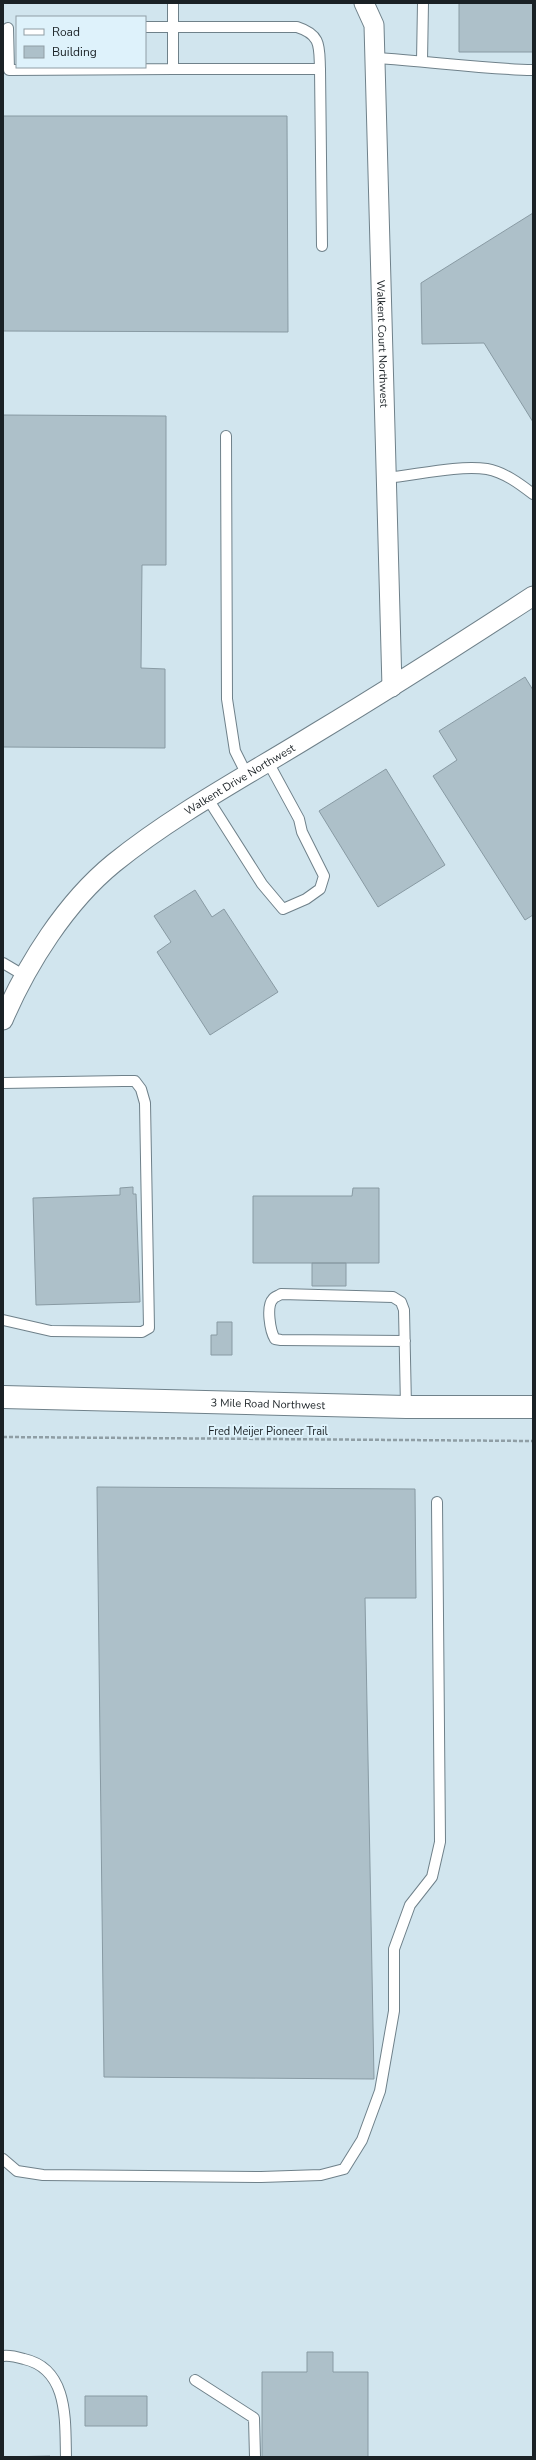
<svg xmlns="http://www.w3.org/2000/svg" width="536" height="2460" font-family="'Nunito Sans',sans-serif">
<rect width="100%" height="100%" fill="#d1e5ee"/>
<path fill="#adc0c9" stroke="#889aa3" d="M 459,3 L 533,3 L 533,52 L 459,52 Z
M 3,116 L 287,116 L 288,332 L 3,331 Z
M 533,213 L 533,422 L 484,343 L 422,344 L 421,283 Z
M 3,415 L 166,416 L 166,565 L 142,565 L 141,668 L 165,669 L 165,748 L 3,747 Z
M 525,677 L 533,690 L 533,915 L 525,920 L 433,776 L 457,760 L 439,731 Z
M 386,769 L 445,865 L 378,907 L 319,811 Z
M 195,890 L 212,917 L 224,909 L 278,992 L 210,1035 L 157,952 L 171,942 L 154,916 Z
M 133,1187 L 133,1194 L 136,1194 L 140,1302 L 36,1305 L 33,1198 L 120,1195 L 120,1188 Z
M 353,1188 L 379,1188 L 379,1263 L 253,1263 L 253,1196 L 352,1196 Z
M 312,1263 L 346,1263 L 346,1286 L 312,1286 Z
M 217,1322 L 232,1322 L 232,1355 L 211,1355 L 211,1335 L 217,1335 Z
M 97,1487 L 415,1489 L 416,1598 L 365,1598 L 374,2079 L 104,2077 Z
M 307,2352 L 333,2352 L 333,2372 L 368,2372 L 368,2457 L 262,2457 L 262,2372 L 307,2372 Z
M 85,2396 L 147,2396 L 147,2426 L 85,2426 Z
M 50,2456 L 50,2457 L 3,2457 Z"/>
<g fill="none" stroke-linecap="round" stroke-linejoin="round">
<defs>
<path id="lane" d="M 145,27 L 297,27 C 322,35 319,47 320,69
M 8,28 L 9,70 L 173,69 L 173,3
M 375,58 C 428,61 480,69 533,70
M 422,61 L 423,3
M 173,69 L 320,69 L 322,246
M 226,436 L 227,699 L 235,751 L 247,775
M 386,478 C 417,475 457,465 487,469 C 504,472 520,484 533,494
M 208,799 L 262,884 L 283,909 L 306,899 L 320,889 L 324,876 L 302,832 L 299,819 L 268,762
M 3,963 L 25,976
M 3,1083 L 123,1081 L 135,1081 L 141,1089 L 145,1103 L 149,1328 L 142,1332 L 51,1331 L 3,1320
M 405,1341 L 281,1340 L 275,1339 C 270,1331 266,1306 273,1299 C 274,1297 278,1296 281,1294 L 393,1297 L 401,1302 L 404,1310 L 406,1407
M 3,2159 L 17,2171 L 43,2175 L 261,2177 L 321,2175 L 344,2169 L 362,2140 L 380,2091 L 394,2011 L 394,1949 L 410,1905 L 432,1877 L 440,1842 L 437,1502
M 3,2356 C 10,2355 17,2357 24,2359 C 69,2369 65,2421 66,2457
M 195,2380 L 254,2418 L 255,2457"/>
<g id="street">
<path id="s1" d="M 364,3 L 374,25 L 392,687"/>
<path id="s2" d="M 3,1020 C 27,964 66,902 114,863 C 176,813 248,775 316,733 C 389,689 461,643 533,596"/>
</g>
<g id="secondary">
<path id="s3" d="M 3,1397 L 406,1407 L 533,1407"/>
</g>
</defs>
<use href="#lane" stroke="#6f818a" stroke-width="12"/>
<use href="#street" stroke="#6f818a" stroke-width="21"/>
<use href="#secondary" stroke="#6f818a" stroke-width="24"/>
<path stroke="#8f9ea5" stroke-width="2.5" stroke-dasharray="4 2" stroke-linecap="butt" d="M 3,1437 L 533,1441"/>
<use href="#lane" stroke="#fff" stroke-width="10"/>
<use href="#street" stroke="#fff" stroke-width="19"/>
<use href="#secondary" stroke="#fff" stroke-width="22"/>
</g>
<g text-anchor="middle" stroke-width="4" stroke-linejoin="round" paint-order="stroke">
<g font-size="11" fill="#1a2125" stroke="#def2fb">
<text dy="4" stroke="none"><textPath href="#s1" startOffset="343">Walkent Court Northwest</textPath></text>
<text dy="4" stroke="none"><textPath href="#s2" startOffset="345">Walkent Drive Northwest</textPath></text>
<text dy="4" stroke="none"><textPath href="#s3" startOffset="265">3 Mile Road Northwest</textPath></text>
<text x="268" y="1435">Fred Meijer Pioneer Trail</text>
</g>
</g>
<rect width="536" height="2460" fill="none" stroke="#1a2125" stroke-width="8"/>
<rect x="16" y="16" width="130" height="52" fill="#def2fb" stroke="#909ea5"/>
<rect x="24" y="29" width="20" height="6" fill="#ffffff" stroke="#909ea5"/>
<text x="52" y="36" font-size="12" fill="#1a2125">Road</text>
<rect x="24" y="46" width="20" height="12" fill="#adc0c9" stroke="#909ea5"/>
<text x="52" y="56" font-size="12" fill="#1a2125">Building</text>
</svg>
